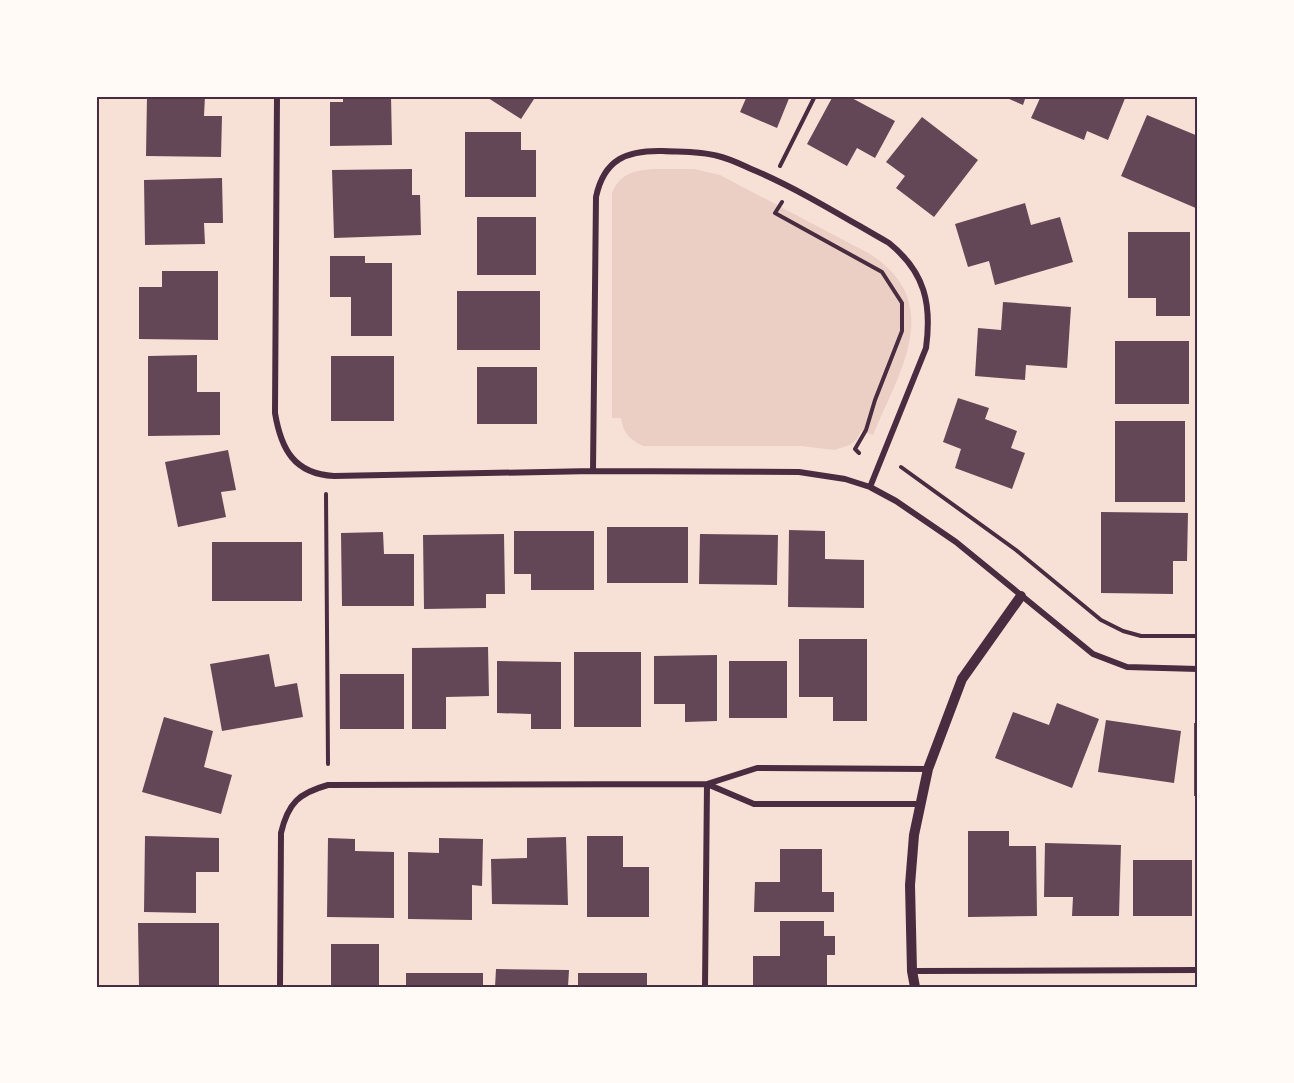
<svg xmlns="http://www.w3.org/2000/svg" width="1294" height="1083" font-family="'Fira Sans',sans-serif">
<rect width="100%" height="100%" fill="#f7e1d7"/>
<path fill="#ebcfc5" d="M 652,169 L 694,169 L 720,175 L 870,254 C 946,303 899,372 873,435 L 861,431 L 857,439 L 850,445 L 834,450 L 801,446 L 643,446 C 629,439 623,433 621,418 L 612,418 L 612,193 C 620,174 632,171 652,169 Z"/>
<path fill="#644757" d="M 147,96 L 205,96 L 204,116 L 222,116 L 221,157 L 146,156 Z
M 343,96 L 391,96 L 392,145 L 330,146 L 330,102 L 343,102 Z
M 485,96 L 536,96 L 521,119 Z
M 747,96 L 790,96 L 777,128 L 740,112 Z
M 833,96 L 848,96 L 895,121 L 875,158 L 857,148 L 847,166 L 807,144 Z
M 1002,96 L 1026,96 L 1023,105 Z
M 1041,96 L 1126,96 L 1108,140 L 1087,131 L 1084,140 L 1031,118 Z
M 1147,115 L 1198,136 L 1198,209 L 1121,176 Z
M 922,117 L 978,160 L 934,217 L 896,188 L 905,176 L 886,162 Z
M 465,132 L 521,132 L 521,150 L 536,150 L 536,197 L 465,197 Z
M 412,169 L 412,195 L 420,195 L 421,235 L 334,238 L 332,170 Z
M 222,178 L 223,223 L 204,223 L 205,244 L 145,245 L 144,180 Z
M 1025,203 L 1031,225 L 1060,217 L 1073,262 L 995,285 L 989,261 L 968,267 L 955,224 Z
M 477,217 L 536,217 L 536,275 L 477,275 Z
M 1128,232 L 1190,232 L 1190,316 L 1156,316 L 1156,298 L 1128,298 Z
M 330,256 L 365,256 L 365,263 L 392,263 L 392,336 L 351,336 L 351,297 L 330,297 Z
M 162,271 L 218,271 L 218,340 L 139,339 L 139,287 L 162,287 Z
M 457,291 L 540,291 L 540,350 L 457,350 Z
M 1003,302 L 1071,307 L 1067,368 L 1026,365 L 1025,380 L 975,376 L 978,328 L 1001,330 Z
M 1115,341 L 1189,341 L 1189,404 L 1115,404 Z
M 197,355 L 197,392 L 220,392 L 220,435 L 148,436 L 148,356 Z
M 331,356 L 394,356 L 394,421 L 331,421 Z
M 477,367 L 537,367 L 537,424 L 477,424 Z
M 958,398 L 989,408 L 985,419 L 1017,431 L 1011,448 L 1025,453 L 1012,489 L 955,468 L 961,449 L 943,442 Z
M 1115,421 L 1185,421 L 1185,502 L 1115,502 Z
M 228,450 L 236,490 L 221,492 L 226,517 L 178,527 L 165,462 Z
M 1101,512 L 1188,513 L 1187,561 L 1173,561 L 1173,594 L 1101,593 Z
M 607,527 L 688,527 L 688,583 L 607,583 Z
M 789,530 L 825,531 L 825,559 L 864,560 L 864,608 L 788,607 Z
M 514,531 L 594,531 L 594,590 L 531,590 L 531,574 L 514,574 Z
M 383,532 L 384,554 L 414,554 L 414,606 L 342,606 L 341,533 Z
M 504,534 L 505,594 L 486,594 L 486,608 L 424,609 L 423,535 Z
M 700,534 L 778,535 L 777,585 L 699,584 Z
M 212,542 L 302,542 L 302,601 L 212,601 Z
M 799,639 L 867,639 L 867,721 L 833,721 L 833,697 L 799,697 Z
M 488,647 L 489,696 L 446,697 L 446,729 L 412,729 L 412,648 Z
M 574,652 L 641,652 L 641,727 L 574,727 Z
M 269,654 L 275,687 L 297,683 L 303,717 L 222,731 L 210,664 Z
M 717,655 L 717,721 L 685,722 L 685,704 L 654,704 L 654,656 Z
M 497,661 L 561,662 L 561,729 L 531,729 L 531,714 L 497,713 Z
M 729,661 L 787,661 L 787,718 L 729,718 Z
M 340,674 L 404,674 L 404,729 L 340,729 Z
M 1057,703 L 1099,719 L 1072,788 L 995,758 L 1013,712 L 1049,725 Z
M 164,717 L 213,731 L 204,767 L 232,775 L 221,814 L 142,792 Z
M 1106,720 L 1181,731 L 1174,783 L 1098,772 Z
M 1194,723 L 1198,723 L 1198,796 L 1194,796 Z
M 968,831 L 1009,831 L 1009,846 L 1036,846 L 1037,916 L 968,917 Z
M 145,836 L 219,838 L 219,872 L 196,872 L 196,913 L 144,912 Z
M 587,836 L 623,836 L 623,867 L 649,867 L 649,917 L 587,917 Z
M 566,837 L 568,905 L 492,904 L 491,859 L 527,858 L 527,838 Z
M 328,838 L 355,839 L 355,851 L 394,852 L 394,918 L 327,917 Z
M 439,838 L 483,839 L 482,886 L 472,885 L 472,920 L 408,919 L 408,852 L 439,853 Z
M 1045,843 L 1121,845 L 1119,916 L 1072,916 L 1073,897 L 1044,897 Z
M 780,849 L 822,849 L 822,892 L 834,892 L 834,912 L 754,912 L 755,882 L 780,882 Z
M 1133,860 L 1192,860 L 1192,916 L 1133,916 Z
M 780,921 L 824,921 L 824,936 L 835,936 L 835,955 L 827,955 L 827,986 L 753,986 L 753,956 L 780,956 Z
M 138,923 L 219,923 L 219,985 L 139,986 Z
M 331,944 L 379,944 L 379,987 L 331,987 Z
M 496,969 L 569,970 L 568,987 L 495,987 Z
M 406,973 L 483,973 L 483,987 L 406,987 Z
M 578,973 L 647,973 L 647,987 L 578,987 Z"/>
<g fill="none" stroke-linecap="round" stroke-linejoin="round">
<path stroke="#4a2c40" stroke-width="4" d="M 780,166 L 815,96
M 782,202 L 775,213 L 882,272 L 902,303 L 902,331 L 875,400 L 866,430 L 855,449 L 859,453
M 901,467 L 1016,550 L 1101,620 L 1123,631 L 1141,636 L 1198,636
M 326,494 L 328,764"/>
<path stroke="#4a2c40" stroke-width="6" d="M 277,96 L 275,413 C 281,449 294,474 334,476 L 593,471 L 799,472 L 845,479 L 870,487 L 896,501 L 956,542 L 1093,654 L 1127,667 L 1198,669
M 593,471 L 596,197 C 604,159 627,150 663,151 C 681,152 700,151 718,156 C 731,159 744,166 756,171 C 802,191 845,218 889,243 C 925,272 932,304 926,348 L 870,487
M 919,804 L 754,804 L 707,784 L 757,768 L 928,769
M 912,971 L 1198,970
M 280,987 L 281,833 C 288,803 299,793 328,785 L 707,784 L 705,987"/>
<path stroke="#4a2c40" stroke-width="10" d="M 915,987 L 912,971 L 910,885 L 914,835 L 928,769 L 962,679 L 1021,596"/>
</g>
<rect width="1294" height="1083" fill="none" stroke="#fffaf5" stroke-width="195"/>
<rect x="98" y="98" width="1098" height="888" fill="none" stroke="#4a2c40" stroke-width="2"/>
</svg>
